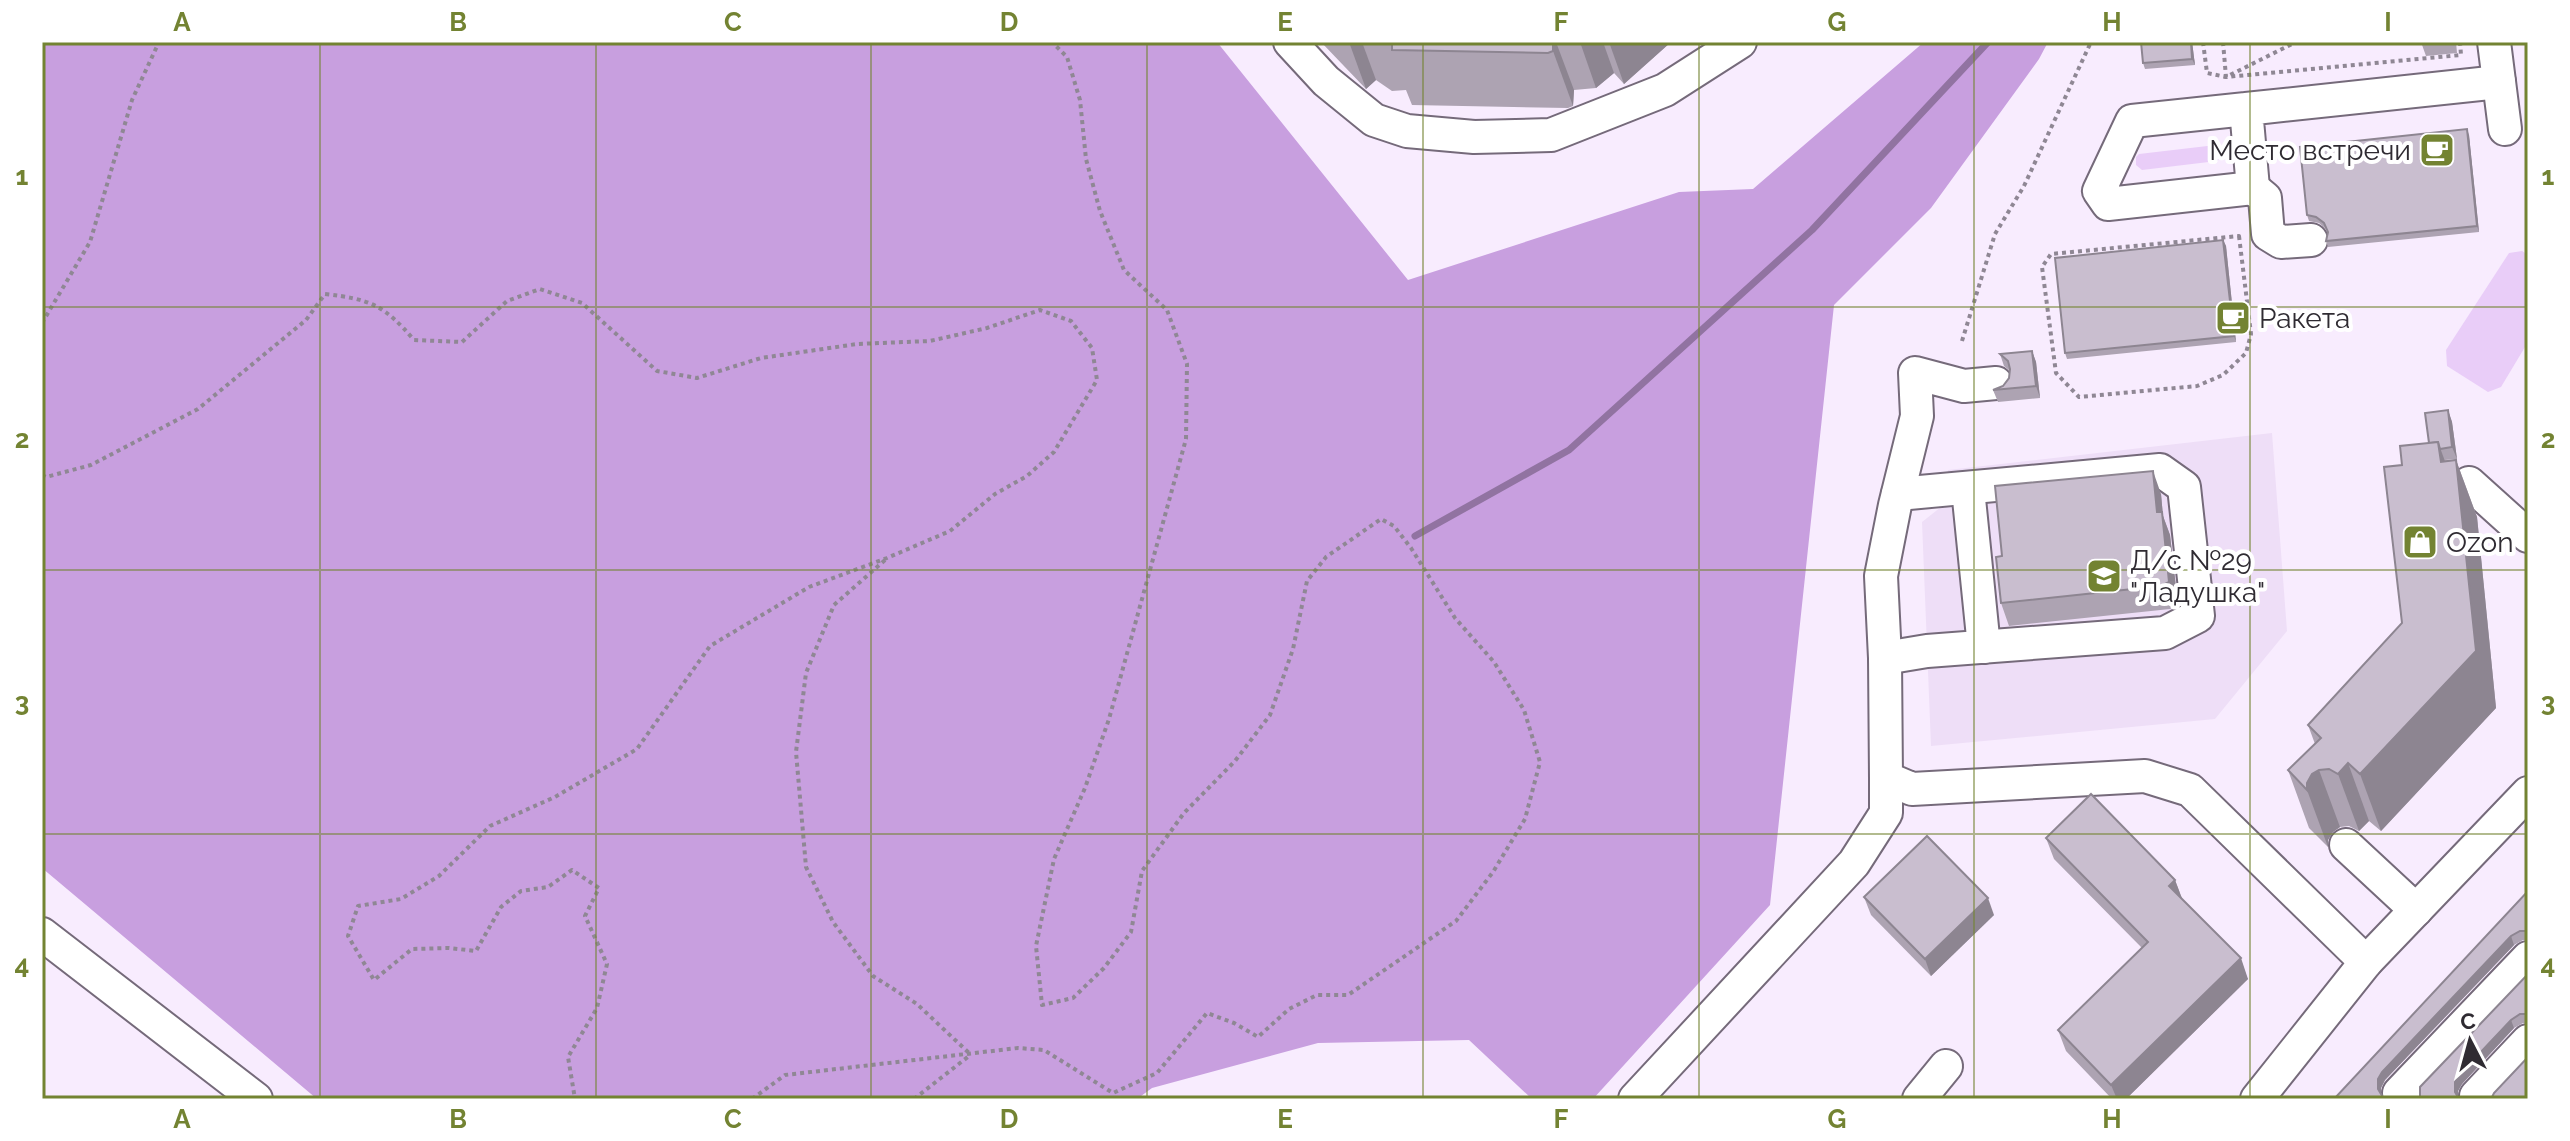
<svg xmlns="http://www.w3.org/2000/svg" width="2570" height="1141" viewBox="0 0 2570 1141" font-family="Raleway,sans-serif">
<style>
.built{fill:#eedef7}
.green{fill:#e9cdf8}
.forest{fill:#c89fdf}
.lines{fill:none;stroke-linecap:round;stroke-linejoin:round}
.stream{stroke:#9173a1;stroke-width:7}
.minor-casing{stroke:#756a7a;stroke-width:36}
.path{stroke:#8f8794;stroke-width:4;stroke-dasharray:4 4;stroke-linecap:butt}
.minor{stroke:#fff;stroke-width:32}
.wall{fill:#ada3b2}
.shaded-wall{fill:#8d8591}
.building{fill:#c9becf;stroke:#8d8591;stroke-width:2}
.grid{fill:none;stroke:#738332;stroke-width:2;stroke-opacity:0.55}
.labels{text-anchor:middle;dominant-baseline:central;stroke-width:8;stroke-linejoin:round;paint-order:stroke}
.poi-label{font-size:28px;fill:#2f2b32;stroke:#fff;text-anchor:start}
.neatline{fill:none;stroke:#738332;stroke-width:3}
.grid-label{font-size:26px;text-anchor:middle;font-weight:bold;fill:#738332}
</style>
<rect width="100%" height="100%" fill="#f8ecfe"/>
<!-- built -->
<path class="built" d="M2272 433 2287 631 2215 719 1931 746 1922 522 1946 503 1948 470Z"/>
<!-- green -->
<g class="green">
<path d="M2216 145 2221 147 2224 155 2217 161 2142 170 2136 165V157L2139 154Z"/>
<path d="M2522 251 2528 255V342L2501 387 2488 392 2447 366 2446 350 2509 253Z"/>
</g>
<!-- forest -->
<path class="forest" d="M42 42H1217L1408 280 1679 192 1753 189 1924 42H2048L2039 59 1931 208 1834 305 1770 905 1593 1099H1532L1469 1040 1318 1043 1152 1088 1137 1099H317L42 868Z"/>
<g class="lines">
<!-- stream -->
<path class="stream" d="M1415 536 1569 450 1812 230 1988 42"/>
<defs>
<g id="minor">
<path d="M1290 42 1326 81 1374 120 1407 131 1474 137 1551 135 1665 90 1740 42"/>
<path d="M2494 42 2505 129"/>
<path d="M2246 109 2132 121 2099 191 2108 204 2253 188 2246 109 2499 82"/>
<path d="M2253 188 2265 198 2268 234 2281 242 2311 240"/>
<path d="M1996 383 1964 386 1915 373 1917 416 1895 505 1881 576 1885 658 1886 778 1912 789 2145 776 2190 790 2366 962"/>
<path d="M2469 483 2528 536"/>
<path d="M1968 489 1984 647"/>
<path d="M1885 658 1927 651 2165 633 2198 616 2184 487 2160 470 1898 494"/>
<path d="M2346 845 2416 910"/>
<path d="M42 934 256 1099"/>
<path d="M1635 1099 1854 863 1886 813V778"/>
<path d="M1919 1099 1946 1066"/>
<path d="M2257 1099 2366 962 2528 793"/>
<path d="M2405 1099 2399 1093 2528 958"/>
<path d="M2479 1099 2476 1096 2528 1041"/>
</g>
</defs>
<!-- minor casing -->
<use href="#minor" class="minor-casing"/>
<!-- path -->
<g class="path">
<path d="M2203 42 2207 73 2226 77 2461 55 2460 42"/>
<path d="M2223 42 2226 77 2296 42"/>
<path d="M2239 236 2251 334 2246 353 2223 375 2197 386 2079 397 2056 373 2042 267 2051 254Z"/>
<path d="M42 323 90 242 132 100 159 42"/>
<path d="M1962 341 1995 234 2024 186 2091 42"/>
<path d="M42 475 46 477 91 465 198 409 306 320 325 294C370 299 384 305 414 340L462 342 507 301 540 289 582 303 657 371 697 378 761 358 857 344 930 341 987 328 1040 310 1071 321 1092 348 1097 380 1054 452 1027 476 995 494 950 531 887 558 809 587 710 646 637 749 555 797 490 826 439 876 401 899 358 906 348 936 374 980 412 949 449 948 476 951 501 907 521 891 548 887 572 870 599 888 585 916 607 964 597 1008 568 1057 575 1099"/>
<path d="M885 560 834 605 806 673 796 752 806 867 833 922 873 976 917 1004 970 1054"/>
<path d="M752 1099 785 1075 1018 1048 1044 1050 1113 1093 1157 1073 1207 1013 1234 1023 1258 1037 1289 1009 1317 995H1348L1456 921 1493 872 1525 819 1540 762 1524 710 1494 662 1455 618 1411 548 1394 526 1381 519 1326 557 1307 581 1293 649 1270 715 1235 761 1184 813 1142 871 1131 932 1104 968 1073 998 1042 1005 1036 946 1054 859 1085 788 1109 719 1186 439 1187 364 1167 310 1124 270 1100 211 1086 159 1080 100 1067 57 1052 42"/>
<path d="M914 1099 969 1056"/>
</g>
<!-- minor -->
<use href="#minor" class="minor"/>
</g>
<!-- wall -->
<g class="wall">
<path d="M1321 42H1671L1624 84 1614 73 1596 88 1574 90 1573 106 1568 108 1412 105 1406 90 1392 91 1376 80 1366 89Z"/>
<path d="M2192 42 2195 65 2145 69 2143 63Z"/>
<path d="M2421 42H2456L2457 53 2426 56Z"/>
<path d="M2469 135 2479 232 2328 247 2326 241 2328 232 2326 229 2319 223 2309 221 2307 215Z"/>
<path d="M2223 240 2226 246 2236 342 2067 359 2065 353Z"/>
<path d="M2032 351 2036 362 2040 398 1998 402 1993 390 2003 386 2009 378 2010 371 2004 366 2000 354Z"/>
<path d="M2448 410 2452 422 2457 459 2445 460H2456L2477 517 2496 708 2381 831 2369 821 2359 831 2349 826 2340 827 2333 832 2328 840V847L2309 828 2288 770 2315 744 2308 725 2402 623V465L2429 443Z"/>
<path d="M2161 494 2163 516 2170 535 2178 605 2170 609 2009 626 2001 603 2002 556Z"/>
<path d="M2046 838 2175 880 2182 899 2248 979 2126 1099H2112L2066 1051 2058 1030 2142 948 2054 859Z"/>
<path d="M2528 891V940H2523L2514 945 2385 1080 2381 1088V1095L2334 1099Z"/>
<path d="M1864 897 1994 915 1931 976 1871 915Z"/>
<path d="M2528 974V1023H2523L2514 1028 2462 1084 2458 1091 2418 1099Z"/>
</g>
<!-- shaded-wall -->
<g class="shaded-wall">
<path d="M1349 42H1362L1376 80 1366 89Z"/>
<path d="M1553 42H1556L1574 90 1573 106 1553 51Z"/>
<path d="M1580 42H1603L1614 73 1596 88Z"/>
<path d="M1609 42H1671L1624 84Z"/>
<path d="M2191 42H2192L2195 65 2192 59Z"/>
<path d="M2467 129 2469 135 2479 232 2477 226Z"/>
<path d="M2223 240 2226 246 2236 342 2234 336Z"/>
<path d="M2032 351 2036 362 2040 398 2036 386Z"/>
<path d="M2448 410 2452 422 2457 459 2452 447Z"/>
<path d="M2438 442 2459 500 2441 462Z"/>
<path d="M2456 460 2477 517 2496 708 2381 831 2360 774Z"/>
<path d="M2153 471 2161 494 2163 516 2170 535 2178 605 2169 582 2157 512Z"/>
<path d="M2348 763 2369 821 2359 831 2338 774Z"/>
<path d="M2319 770 2340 827 2333 832 2328 840V847L2307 790V783L2312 774Z"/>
<path d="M2175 880 2183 901 2169 886Z"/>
<path d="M1988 898 1994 915 1931 976 1925 959Z"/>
<path d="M2511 936 2514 945 2385 1080 2381 1088V1097L2378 1089V1079L2382 1072Z"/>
<path d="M2241 958 2248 979 2126 1099H2117L2111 1085Z"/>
<path d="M2511 1020 2514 1028 2462 1084 2458 1091V1099L2455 1092V1082L2459 1075Z"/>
</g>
<!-- building -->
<g class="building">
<path d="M1392 42H1553V51L1548 53 1392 50Z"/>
<path d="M2141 42H2191L2192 59 2143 63Z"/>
<path d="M2421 42H2442L2422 44Z"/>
<path d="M2467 129 2477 226 2326 241 2328 232 2324 223 2316 217 2307 215 2300 147Z"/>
<path d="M2223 240 2234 336 2065 353 2055 258Z"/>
<path d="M2032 351 2036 386 1993 390 2003 386 2009 378 2010 369 2008 361 2000 354Z"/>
<path d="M2448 410 2452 447 2440 449 2438 442 2429 443 2425 413Z"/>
<path d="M2438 442 2441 462 2456 460 2476 651 2360 774 2348 763 2338 774 2329 769 2319 770 2312 774 2307 783V790L2288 770 2321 738 2308 725 2402 623 2384 467 2402 465 2400 446Z"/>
<path d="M2153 471 2157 512H2162L2169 582 2161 586 2001 603 1996 557 2002 556 1995 486Z"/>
<path d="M2091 794 2175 880 2169 886 2241 958 2111 1085 2058 1030 2148 942 2046 838Z"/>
<path d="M1927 836 1988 898 1925 959 1864 897Z"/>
<path d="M2528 891V931H2520L2511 936 2382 1072 2378 1079V1089L2384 1099H2334Z"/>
<path d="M2528 974V1014H2520L2511 1020 2459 1075 2455 1082V1092L2459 1099H2418L2420 1096V1087Z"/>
<path d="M2528 1057V1099H2491L2494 1093Z"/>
</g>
<!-- grid -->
<path class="grid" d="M320 42V1099M596 42V1099M871 42V1099M1147 42V1099M1423 42V1099M1699 42V1099M1974 42V1099M2250 42V1099M42 307H2528M42 570H2528M42 834H2528"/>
<!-- icons -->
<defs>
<symbol id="cafe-square" viewBox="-11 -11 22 22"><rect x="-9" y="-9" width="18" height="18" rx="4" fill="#738332" stroke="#fff"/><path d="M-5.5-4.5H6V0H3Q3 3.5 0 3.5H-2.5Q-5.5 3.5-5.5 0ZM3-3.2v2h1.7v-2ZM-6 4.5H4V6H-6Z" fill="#fff"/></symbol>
<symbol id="shop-square" viewBox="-11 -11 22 22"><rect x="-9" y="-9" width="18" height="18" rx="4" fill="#738332" stroke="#fff"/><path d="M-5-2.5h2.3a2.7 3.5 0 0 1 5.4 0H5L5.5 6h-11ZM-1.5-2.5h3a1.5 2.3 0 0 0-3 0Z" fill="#fff"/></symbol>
<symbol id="school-square" viewBox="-11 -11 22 22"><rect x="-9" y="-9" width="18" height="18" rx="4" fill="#738332" stroke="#fff"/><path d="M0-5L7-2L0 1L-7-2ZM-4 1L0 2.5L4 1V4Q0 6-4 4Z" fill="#fff"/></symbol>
</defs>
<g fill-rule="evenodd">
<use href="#cafe-square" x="2417" y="130" width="40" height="40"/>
<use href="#cafe-square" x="2213" y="298" width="40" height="40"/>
<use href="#shop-square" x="2400" y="522" width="40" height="40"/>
<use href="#school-square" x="2084" y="556" width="40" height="40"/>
</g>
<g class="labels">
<!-- poi labels -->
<g class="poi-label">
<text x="2411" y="150" text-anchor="end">Место встречи</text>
<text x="2259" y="318">Ракета</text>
<text x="2446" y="542">Ozon</text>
<text x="2130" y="560">Д/с №29<tspan x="2130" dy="32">"Ладушка"</tspan></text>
</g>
</g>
<!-- border -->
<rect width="2570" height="1141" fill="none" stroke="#ffffff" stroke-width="88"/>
<!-- north arrow -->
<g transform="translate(2470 1041) rotate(354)" stroke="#ffffff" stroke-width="6" paint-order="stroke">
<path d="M0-6L14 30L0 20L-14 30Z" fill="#2f2b32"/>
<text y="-12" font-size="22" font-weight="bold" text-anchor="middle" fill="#2f2b32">С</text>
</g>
<rect x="44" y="44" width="2482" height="1053" class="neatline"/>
<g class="grid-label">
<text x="182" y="31">A</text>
<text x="458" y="31">B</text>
<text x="733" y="31">C</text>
<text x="1009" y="31">D</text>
<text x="1285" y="31">E</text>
<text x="1561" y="31">F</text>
<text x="1837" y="31">G</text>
<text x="2112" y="31">H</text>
<text x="2388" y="31">I</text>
<text x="22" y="185">1</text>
<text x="2548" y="185">1</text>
<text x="22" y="448">2</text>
<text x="2548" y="448">2</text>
<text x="22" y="711">3</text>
<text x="2548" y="711">3</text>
<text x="22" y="974">4</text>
<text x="2548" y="974">4</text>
<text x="182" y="1128">A</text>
<text x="458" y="1128">B</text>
<text x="733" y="1128">C</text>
<text x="1009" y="1128">D</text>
<text x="1285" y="1128">E</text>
<text x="1561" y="1128">F</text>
<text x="1837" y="1128">G</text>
<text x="2112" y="1128">H</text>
<text x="2388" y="1128">I</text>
</g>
</svg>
